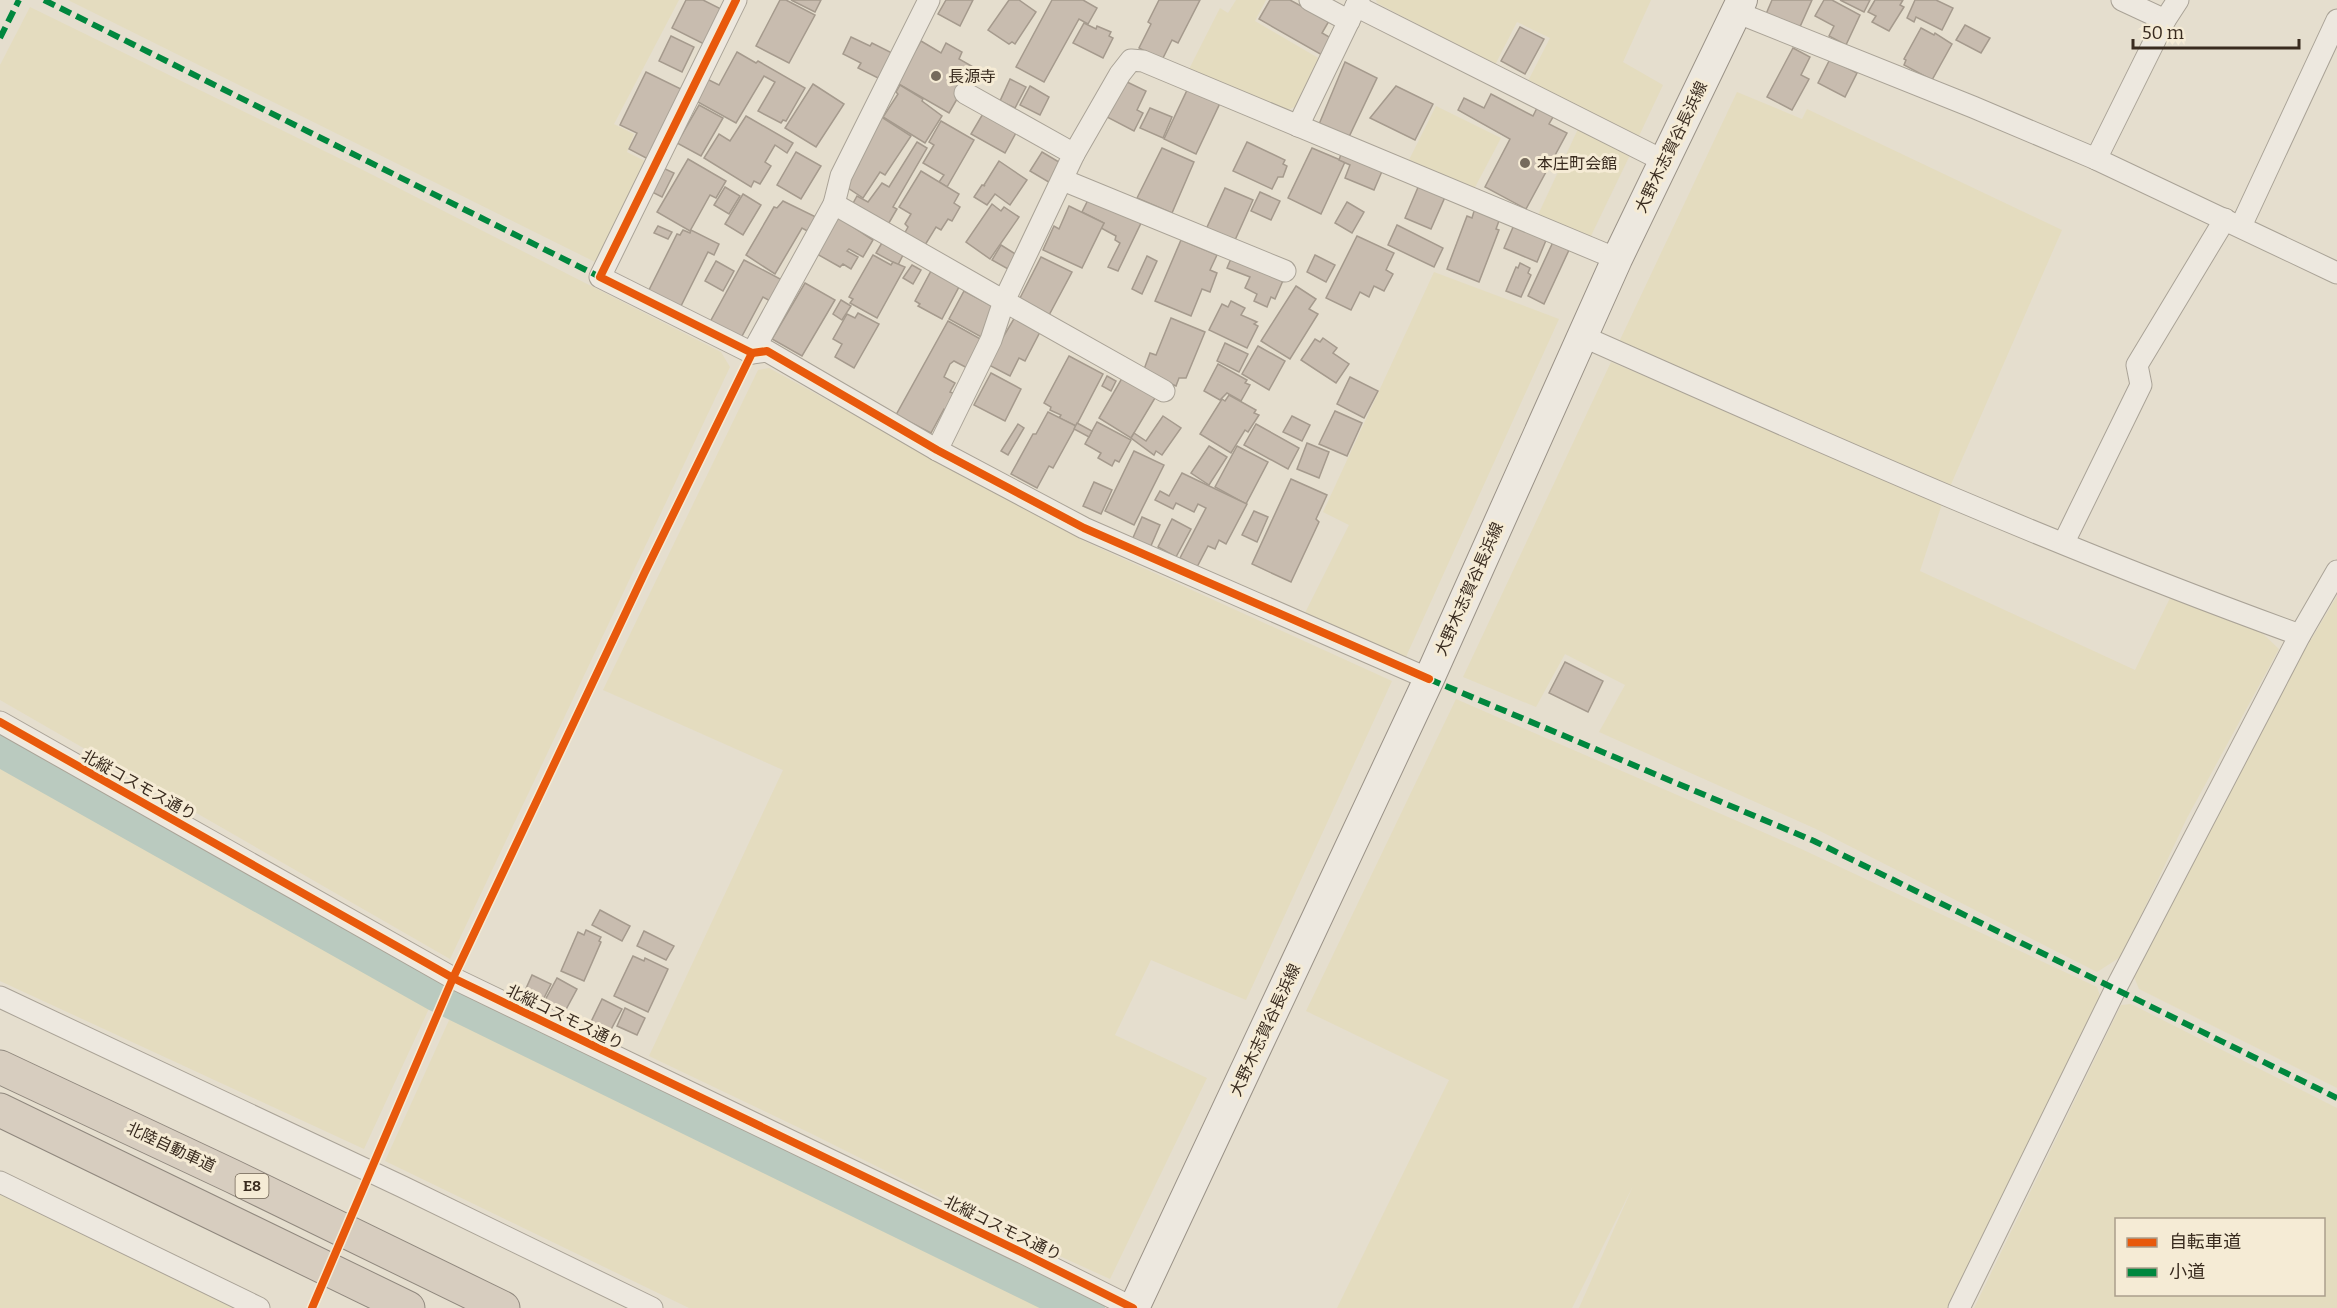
<svg xmlns="http://www.w3.org/2000/svg" width="2337" height="1308" viewBox="0 0 2337 1308" font-family="Bitter,'Noto Sans JP',serif">
<style>
.farmland{fill:#e4dcbf;fill-rule:evenodd}
.lines{fill:none;stroke-linecap:round;stroke-linejoin:round}
.river{stroke:#bacabf;stroke-width:40}
.building{fill:#c8bcaf;stroke:#a59a8d;stroke-width:1.5}
.street-casing{stroke:#aaa397;stroke-width:23}
.secondary-casing{stroke:#9a9287;stroke-width:32}
.highway-casing{stroke:#90887e;stroke-width:35}
.street{stroke:#ede8df;stroke-width:21}
.secondary{stroke:#ede8df;stroke-width:30}
.highway{stroke:#d7cdbf;stroke-width:33}
.quiet{stroke:#00873e;stroke-width:6;stroke-dasharray:12 6;stroke-linecap:butt}
.cycleway-casing{stroke:#f5ebd5;stroke-width:11}
.cycleway{stroke:#e8590c;stroke-width:8}
.poi-dot{fill:#756a5c;stroke:#f5ebd5;stroke-width:2}
.labels{text-anchor:middle;dominant-baseline:central;stroke-width:6;stroke-linejoin:round;paint-order:stroke}
.shield{fill:#f5ebd5;stroke:#716556;stroke-width:1.5}
.shield-label{font-size:15px;font-weight:bold;fill:#392b1f}
.poi-label{font-size:16px;fill:#392b1f;stroke:#f5ebd5;text-anchor:start}
.street-label{font-size:16px;fill:#392b1f;stroke:#f5ebd5}
</style>
<rect width="100%" height="100%" fill="#e5dece"/>
<!-- farmland -->
<g class="farmland">
<path d="M68 0H679L614 124 634 134 627 152 645 161 595 262Z"/>
<path d="M1236 0H1266L1255 21 1320 59 1295 107 1282 112 1187 73 1220 8 1228 13Z"/>
<path d="M1376 0H1651L1623 62 1663 85 1639 136 1528 81 1550 38 1517 22 1495 65 1377 3Z"/>
<path d="M30 7 359 168 721 352 730 367 450 959 0 700V65Z"/>
<path d="M1737 92 1802 119 1807 109 2062 230 1949 489 1619 342Z"/>
<path d="M1436 106 1501 138 1473 191 1407 164Z"/>
<path d="M1578 129 1630 155 1589 240 1537 217Z"/>
<path d="M1434 272 1559 319 1405 659 1304 615 1349 525 1323 512Z"/>
<path d="M1611 362 1943 501 1920 571 2135 670 2170 598 2262 633 2279 649 2187 818 2122 956 2097 972 1816 829 1599 732 1625 685 1565 654 1536 707 1463 677Z"/>
<path d="M769 368 1084 541 1392 681 1246 1000 1151 960 1115 1035 1207 1078 1110 1279 1022 1239 810 1133 649 1056 783 770 603 690 758 370Z"/>
<path d="M2337 596V1088L2139 989 2134 977 2267 713Z"/>
<path d="M1456 699 1797 847 2097 987 2101 999 1951 1308H1579L1633 1186 1572 1308H1337L1449 1080 1306 1011Z"/>
<path d="M0 766 179 863 306 935 433 1000 364 1149 0 981Z"/>
<path d="M2131 1004 2337 1108V1308H1974L2121 1005ZM2116 1220H2324V1294H2116Z"/>
<path d="M450 1018 1067 1308H689L385 1161Z"/>
<path d="M0 1194 241 1308H0Z"/>
</g>
<g class="lines">
<!-- river -->
<path class="river" d="M0 746 438 992 1085 1308"/>
</g>
<!-- building -->
<g class="building">
<path d="M686 0H703L721 9 704 44 672 28Z"/>
<path d="M780 0H786L815 15 789 63 756 46Z"/>
<path d="M791 0H821L815 12Z"/>
<path d="M946 0H973L960 26 938 14Z"/>
<path d="M1009 0H1019L1036 12 1015 44 1012 42 1009 44 988 30Z"/>
<path d="M1052 0H1083L1097 8 1088 24 1079 19 1044 82 1016 67Z"/>
<path d="M1159 0H1200L1178 43 1172 40 1162 60 1139 48 1151 24 1148 22Z"/>
<path d="M1270 0H1290L1329 21 1322 33 1331 38 1322 55 1259 19Z"/>
<path d="M1772 0H1812L1799 29 1766 14Z"/>
<path d="M1824 0H1832L1860 15 1846 45 1829 36 1834 26 1815 16Z"/>
<path d="M1840 0H1870L1864 12Z"/>
<path d="M1875 0H1903L1900 5 1904 7 1889 31 1872 22 1876 16 1868 12Z"/>
<path d="M1915 0H1936L1953 8 1942 30 1916 17 1914 22 1907 18Z"/>
<path d="M1084 23 1096 29 1097 26 1111 32 1109 36 1113 38 1103 58 1073 43Z"/>
<path d="M1965 25 1990 38 1981 53 1956 40Z"/>
<path d="M1520 27 1544 39 1525 74 1501 61Z"/>
<path d="M1921 28 1934 35 1935 33 1952 44 1932 80 1904 65 1906 60 1904 59Z"/>
<path d="M671 36 694 47 682 72 659 61Z"/>
<path d="M851 37 870 46 872 43 898 56 884 81 858 68 861 63 843 54Z"/>
<path d="M921 41 941 53 946 43 962 52 959 59 975 68 949 113 897 83Z"/>
<path d="M1793 48 1810 57 1801 75 1809 79 1792 110 1767 97Z"/>
<path d="M737 52 756 63 758 61 805 88 786 121 783 120 781 123 758 111 775 82 764 76 736 123 696 101 707 79 719 85Z"/>
<path d="M1830 59 1857 73 1845 97 1818 83Z"/>
<path d="M1345 62 1377 78 1347 141 1317 129Z"/>
<path d="M646 72 683 90 648 159 629 149 637 133 620 125Z"/>
<path d="M1010 79 1026 87 1015 108 1000 101Z"/>
<path d="M1125 81 1146 91 1137 110 1143 113 1134 131 1107 117Z"/>
<path d="M813 84 844 104 816 147 785 128Z"/>
<path d="M900 85 923 99 922 101 942 116 925 143 883 117 898 94 896 92Z"/>
<path d="M1030 86 1049 97 1040 115 1020 105Z"/>
<path d="M1189 86 1221 101 1196 154 1164 139Z"/>
<path d="M1396 86 1433 104 1415 140 1370 118Z"/>
<path d="M1491 94 1533 116 1537 108 1553 117 1549 124 1567 133 1526 209 1485 187 1510 139 1458 110 1464 98 1484 108Z"/>
<path d="M699 105 723 118 701 156 677 143Z"/>
<path d="M1150 108 1172 117 1163 138 1140 128Z"/>
<path d="M984 112 1017 131 1005 153 971 134Z"/>
<path d="M746 116 793 143 787 153 775 145 765 162 771 166 760 184 754 181 751 187 704 158 719 134 730 141Z"/>
<path d="M880 116 911 136 885 175 880 172 863 198 845 186 859 164 852 159Z"/>
<path d="M941 121 974 140 947 187 939 182 944 175 923 163 934 145 929 142Z"/>
<path d="M917 142 927 148 893 207 897 209 886 228 851 207 857 196 868 202 882 183 889 187Z"/>
<path d="M1247 142 1285 160 1283 164 1287 166 1283 177H1278L1272 189 1233 171Z"/>
<path d="M1162 148 1194 162 1172 213 1137 198Z"/>
<path d="M1312 148 1345 162 1321 214 1288 198Z"/>
<path d="M1342 151 1383 169 1374 190 1345 178 1350 165 1339 160Z"/>
<path d="M796 152 821 166 801 199 777 185Z"/>
<path d="M1042 152 1064 165 1052 184 1030 171Z"/>
<path d="M688 159 726 181 716 198 710 195 690 231 657 212Z"/>
<path d="M999 161 1027 180 1010 205 995 194 987 205 974 197 982 185 985 186 984 185Z"/>
<path d="M663 168 674 173 662 197 652 192Z"/>
<path d="M921 171 959 194 954 203 960 207 952 221 948 219 941 230 936 227 922 250 902 238 908 227 905 224 911 214 899 207Z"/>
<path d="M1419 185 1445 197 1431 229 1405 218Z"/>
<path d="M725 187 740 196 729 214 714 205Z"/>
<path d="M1225 188 1253 200 1231 249 1203 236Z"/>
<path d="M1260 192 1280 201 1271 220 1251 211Z"/>
<path d="M743 194 761 205 743 235 725 224Z"/>
<path d="M1090 196 1142 221 1118 271 1108 267 1120 243 1115 240 1116 236 1101 228 1104 223 1082 212Z"/>
<path d="M783 201 820 219 811 233 802 228 775 274 746 255 774 207 777 208Z"/>
<path d="M1347 202 1364 212 1352 233 1335 223Z"/>
<path d="M992 204 1001 211 1004 207 1019 217 990 259 966 242Z"/>
<path d="M1069 206 1104 223 1082 268 1043 250 1054 226 1059 229Z"/>
<path d="M1475 208 1500 218 1496 229 1499 230 1479 282 1447 269 1467 216 1472 218Z"/>
<path d="M838 217 873 240 863 257 849 249 847 251 858 257 851 269 843 264 840 267 817 254Z"/>
<path d="M1397 225 1443 248 1434 267 1388 245Z"/>
<path d="M1514 225 1547 238 1537 262 1504 248Z"/>
<path d="M658 226 672 232 668 239 654 233Z"/>
<path d="M683 230 690 233 691 230 719 244 714 255 708 252 680 308 648 292 677 234 680 235Z"/>
<path d="M1357 236 1394 253 1386 270 1393 274 1384 291 1374 286 1369 297 1360 292 1351 310 1326 298Z"/>
<path d="M1181 240 1217 255 1210 270 1217 273 1210 292 1202 289 1191 316 1155 301Z"/>
<path d="M883 241 904 253 898 265 876 253Z"/>
<path d="M1553 242 1569 250 1544 304 1528 296Z"/>
<path d="M1001 245 1017 255 1008 269 992 260Z"/>
<path d="M1233 254 1285 276 1275 299 1271 297 1267 307 1254 301 1257 294 1245 288 1250 277 1227 268Z"/>
<path d="M873 255 891 265 893 262 905 267 877 318 850 303 853 299 849 297Z"/>
<path d="M1315 255 1335 265 1326 282 1307 272Z"/>
<path d="M1147 256 1157 261 1142 294 1132 289Z"/>
<path d="M1041 257 1072 272 1048 317 1018 302Z"/>
<path d="M744 260 784 281 772 302 763 297 741 338 710 322Z"/>
<path d="M716 261 734 271 723 291 705 281Z"/>
<path d="M1520 263 1530 268 1528 273 1531 275 1521 297 1506 291 1516 267 1518 268Z"/>
<path d="M912 265 921 270 913 284 903 278Z"/>
<path d="M931 271 960 285 942 319 918 306 920 304 915 301Z"/>
<path d="M805 283 835 300 802 356 772 339Z"/>
<path d="M1296 286 1316 299 1309 309 1318 314 1290 359 1261 341Z"/>
<path d="M964 291 996 308 983 338 949 319Z"/>
<path d="M841 300 851 306 842 320 833 314Z"/>
<path d="M1231 301 1245 308 1241 315 1257 322 1254 324 1258 326 1247 348 1209 330 1222 304 1228 307Z"/>
<path d="M858 313 879 324 854 368 835 357 842 344 833 339 847 314 855 318Z"/>
<path d="M1015 317 1041 330 1025 361 1019 358 1010 376 987 364Z"/>
<path d="M1171 318 1205 332 1186 378H1179L1176 386 1143 372 1150 353 1156 355Z"/>
<path d="M948 321 984 341 969 369 954 361 950 364 944 377 955 383 950 392 956 394 947 411 944 409 931 433 896 415Z"/>
<path d="M1323 338 1337 348 1333 353 1349 364 1336 383 1301 360 1315 339 1320 342Z"/>
<path d="M1225 343 1248 354 1239 372 1217 361Z"/>
<path d="M1258 346 1285 361 1269 390 1242 374Z"/>
<path d="M1069 356 1103 374 1076 426 1059 418 1061 415 1050 410 1051 407 1044 403Z"/>
<path d="M1218 364 1247 380 1245 383 1250 385 1241 401 1227 393 1220 400 1204 391Z"/>
<path d="M991 373 1021 389 1005 421 974 405Z"/>
<path d="M1125 373 1158 393 1131 438 1099 418Z"/>
<path d="M1107 376 1116 381 1111 391 1102 386Z"/>
<path d="M1350 377 1378 391 1364 418 1337 404Z"/>
<path d="M1229 395 1256 410 1254 413 1259 415 1248 432 1245 430 1231 453 1200 434 1222 399 1225 401Z"/>
<path d="M1335 411 1362 423 1347 456 1319 444Z"/>
<path d="M1048 412 1076 426 1053 468 1049 466 1037 488 1011 474 1033 434H1036Z"/>
<path d="M1163 416 1181 428 1162 455 1156 451 1154 455 1131 438 1134 433 1146 441Z"/>
<path d="M1292 416 1310 425 1302 441 1283 432Z"/>
<path d="M1097 422 1131 440 1119 462 1115 460 1112 466 1098 458 1101 453 1085 444Z"/>
<path d="M1077 423 1092 431 1089 437 1074 429Z"/>
<path d="M1018 424 1024 428 1008 455 1001 451Z"/>
<path d="M1256 424 1299 448 1288 469 1244 445Z"/>
<path d="M1307 443 1329 452 1319 478 1297 469Z"/>
<path d="M1209 446 1227 457 1209 485 1191 473Z"/>
<path d="M1237 446 1268 462 1246 504 1215 487Z"/>
<path d="M1134 451 1164 465 1134 525 1105 511Z"/>
<path d="M1182 473 1247 504 1226 544 1219 540 1215 549 1208 546 1197 567 1180 558 1206 508 1198 504 1194 512 1176 503 1173 509 1155 500 1160 491 1169 496Z"/>
<path d="M1291 479 1327 495 1316 519 1319 522 1291 582 1252 564Z"/>
<path d="M1094 482 1112 490 1101 514 1083 506Z"/>
<path d="M1254 511 1268 517 1257 542 1242 535Z"/>
<path d="M1142 517 1160 525 1150 548 1132 540Z"/>
<path d="M1172 519 1191 529 1176 557 1158 547Z"/>
<path d="M1565 662 1603 681 1588 712 1549 693Z"/>
<path d="M600 910 630 926 622 941 592 925Z"/>
<path d="M586 930 601 937 599 941 601 942 584 981 561 971 578 932 584 935Z"/>
<path d="M644 931 674 946 666 960 637 946Z"/>
<path d="M633 956 644 961 645 958 668 969 648 1012 614 996Z"/>
<path d="M532 975 551 984 542 1002 524 993Z"/>
<path d="M557 978 577 989 563 1015 543 1004Z"/>
<path d="M602 999 622 1009 607 1037 588 1028Z"/>
<path d="M625 1008 645 1018 637 1035 617 1026Z"/>
</g>
<g class="lines">
<defs>
<g id="street">
<path d="M736 0 600 277 752 353 767 351 937 450 1084 528 1429 679"/>
<path d="M1310 0 1349 21"/>
<path d="M2122 0 2165 20"/>
<path d="M1356 6 1664 161"/>
<path d="M1736 12 1973 107 2096 159 2337 273"/>
<path d="M965 93 1074 154"/>
<path d="M1298 126 1359 0"/>
<path d="M2096 159 2165 20 2178 0"/>
<path d="M1063 180 1285 271"/>
<path d="M834 204 1004 301 1074 154 1120 74 1131 60 1143 61 1617 259"/>
<path d="M2241 226 2337 20"/>
<path d="M1582 336C1819 441 2056 547 2300 635"/>
<path d="M752 353 834 204 841 176 929 0"/>
<path d="M937 450 991 340 1004 301 1164 391"/>
<path d="M2064 542 2141 385 2137 365 2225 219"/>
<path d="M0 722 453 978 1025 1254 1133 1308"/>
<path d="M0 997 403 1187 652 1308"/>
<path d="M0 1182 259 1308"/>
<path d="M1959 1308 2115 990 2300 635 2337 571"/>
</g>
<path id="secondary" d="M1134 1308 1429 679 1617 259 1742 0"/>
<g id="highway">
<path d="M0 1067 232 1176 503 1308"/>
<path d="M0 1110 408 1308"/>
</g>
</defs>
<!-- street casing -->
<use href="#street" class="street-casing"/>
<!-- secondary casing -->
<use href="#secondary" class="secondary-casing"/>
<!-- highway casing -->
<use href="#highway" class="highway-casing"/>
<!-- street -->
<use href="#street" class="street"/>
<!-- secondary -->
<use href="#secondary" class="secondary"/>
<!-- highway -->
<use href="#highway" class="highway"/>
<!-- quiet -->
<g class="quiet">
<path d="M44 0 600 277"/>
<path d="M0 38 19 0"/>
<path d="M1429 679 1814 841 2337 1098"/>
</g>
<defs>
<g id="cycleway">
<path d="M736 0 600 277 752 353 767 351 937 450 1084 528 1429 679"/>
<path d="M0 722 453 978 1025 1254 1133 1308"/>
<path d="M312 1308 453 978 644 574 752 353"/>
</g>
</defs>
<!-- cycleway casing -->
<use href="#cycleway" class="cycleway-casing"/>
<!-- cycleway -->
<use href="#cycleway" class="cycleway"/>
</g>
<!-- markers -->
<g class="poi-dot">
<circle cx="936" cy="76" r="6"/>
<circle cx="1525" cy="163" r="6"/>
</g>
<g class="labels">
<!-- shield labels -->
<rect class="shield" x="235.5" y="1174" width="33" height="24" rx="4.5"/>
<g class="shield-label">
<text x="252" y="1186">E8</text>
</g>
<!-- poi labels -->
<g class="poi-label">
<text x="948" y="76">長源寺</text>
<text x="1537" y="163">本庄町会館</text>
</g>
<!-- street labels -->
<g class="street-label">
<text transform="translate(1671 147) rotate(-64)">大野木志賀谷長浜線</text>
<text transform="translate(1469 589) rotate(-66)">大野木志賀谷長浜線</text>
<text transform="translate(139 785) rotate(29)">北縦コスモス通り</text>
<text transform="translate(565 1017) rotate(26)">北縦コスモス通り</text>
<text transform="translate(1265 1030) rotate(-65)">大野木志賀谷長浜線</text>
<text transform="translate(171 1147) rotate(25)">北陸自動車道</text>
<text transform="translate(1003 1228) rotate(26)">北縦コスモス通り</text>
</g>
</g>
<!-- legend -->
<rect x="2115" y="1218" width="210" height="78" fill="#f5ebd5" stroke="#aa9e8c" stroke-width="1.5"/>
<rect x="2127" y="1238" width="30" height="9" fill="#e8590c" stroke="#aa9e8c" stroke-width="1.5"/>
<text x="2169" y="1248" font-size="18" fill="#392b1f">自転車道</text>
<rect x="2127" y="1268" width="30" height="9" fill="#00873e" stroke="#aa9e8c" stroke-width="1.5"/>
<text x="2169" y="1278" font-size="18" fill="#392b1f">小道</text>
<!-- scale -->
<path d="M2133 39v9h166v-9" fill="none" stroke="#392b1f" stroke-width="3"/>
<text x="2142" y="39" font-size="18" fill="#392b1f" stroke="#f5ebd5" stroke-width="4.5" paint-order="stroke">50 m</text>
</svg>
